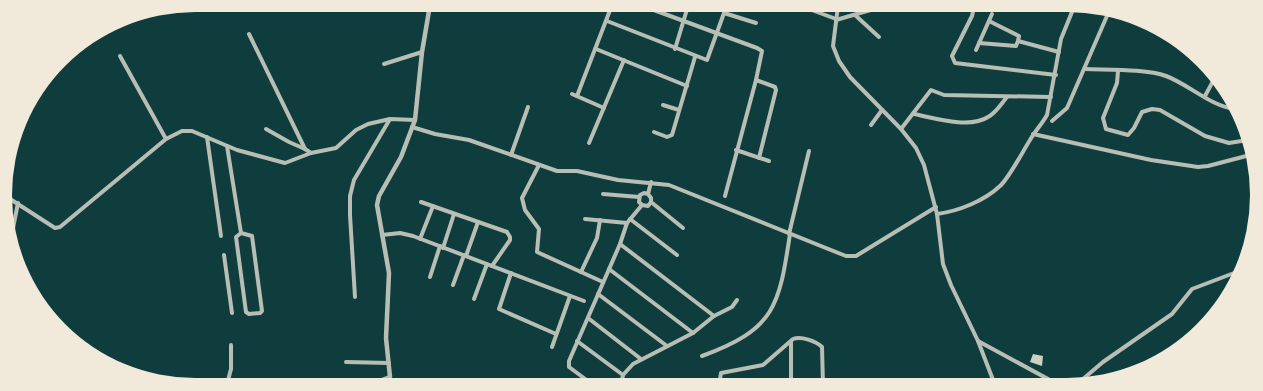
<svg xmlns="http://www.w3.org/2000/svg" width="1263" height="391" viewBox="0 0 1263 391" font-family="'Exo 2',sans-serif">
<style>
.building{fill:#cfcfc3}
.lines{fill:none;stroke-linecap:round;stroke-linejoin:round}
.minor{stroke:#b8beb3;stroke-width:4}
.tertiary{stroke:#b8beb3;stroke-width:4.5}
</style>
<rect width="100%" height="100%" fill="#0f3d3e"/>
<!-- building -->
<path class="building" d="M1033 354 1043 356 1042 366 1030 362Z"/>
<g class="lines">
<!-- minor -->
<g class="minor">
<path d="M643 6 757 48 762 51 756 80 725 196"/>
<path d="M801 6 836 19"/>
<path d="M838 6 833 46 839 61 850 77 901 129 916 148 924 165 937 214 943 264 951 285 978 341 995 385"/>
<path d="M974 7 972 16 952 56 955 63 1056 75"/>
<path d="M855 15 879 37"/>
<path d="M836 20 874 9 890 7"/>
<path d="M607 21 707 60 724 13 756 23"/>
<path d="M989 21 1019 36 1018 41 1059 52"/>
<path d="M249 34 305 149 311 153"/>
<path d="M979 43 1016 46 1018 41"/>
<path d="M596 49 687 86"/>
<path d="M675 49 688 6"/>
<path d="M976 50 992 14"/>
<path d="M120 56 166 139"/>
<path d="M384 64 422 52"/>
<path d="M1085 69C1107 70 1147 69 1166 76 1188 84 1212 107 1235 109"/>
<path d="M1118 71 1117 83 1103 118 1106 129 1128 135 1134 128 1142 112 1152 109 1160 110 1205 136 1229 143 1248 140"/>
<path d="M756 80 775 87 776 90 759 158"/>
<path d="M572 94 604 108"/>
<path d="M577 96 612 5"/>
<path d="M1205 96 1212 83 1219 81"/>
<path d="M663 105 679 110"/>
<path d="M914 114C934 118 970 129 988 117 996 113 1001 104 1007 97"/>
<path d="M1052 121 1067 108 1110 9"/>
<path d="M871 125 882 110"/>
<path d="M412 127 435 134 469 140 557 171H577L618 180 669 185 846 256H856L936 207"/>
<path d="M266 129 289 142 305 149"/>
<path d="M901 129 931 90 944 95 1051 97"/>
<path d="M654 132 667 137 672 135 695 57"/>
<path d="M1033 134 1151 160 1198 167 1208 166 1254 154"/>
<path d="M207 137 221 236"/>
<path d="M589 143 624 60"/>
<path d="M227 146 241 233"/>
<path d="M736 150 769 161"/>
<path d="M511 155 528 107"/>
<path d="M539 165 522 198 525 210 539 229 537 252 603 282"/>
<path d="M603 194 639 197"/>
<path d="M648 194 644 193 640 195 639 202 642 205 648 206 651 202V198L648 194 651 182"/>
<path d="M7 197 55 228 60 227 166 139 182 131H192L237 150 285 163 311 153 336 148 356 130 368 124 390 119 415 120"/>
<path d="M421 202 507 232 510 237V240L492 266"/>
<path d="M651 202 683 228"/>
<path d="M937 214C959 211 984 201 1000 186 1009 178 1023 151 1030 140 1035 131 1042 124 1047 115L1061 39 1074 7"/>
<path d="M585 219 627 223"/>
<path d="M630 219 677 255"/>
<path d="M241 233 252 236 262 311 260 313 249 314 246 312 236 237Z"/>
<path d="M789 234 809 151"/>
<path d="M382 235 400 233 413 236 584 301"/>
<path d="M420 239 433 206"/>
<path d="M620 244 714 316"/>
<path d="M443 248 454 214"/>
<path d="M12 249V233L18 203"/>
<path d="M224 255 232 313"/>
<path d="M466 256 478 222"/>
<path d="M609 269 693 333"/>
<path d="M581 272 597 238 600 220"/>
<path d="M511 273 499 309 556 334"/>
<path d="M430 277 440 246"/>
<path d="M453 285 464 255"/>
<path d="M598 294 667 346"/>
<path d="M355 297 350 215V196L354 180 390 119"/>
<path d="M474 299 487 264"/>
<path d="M588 318 641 359"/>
<path d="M577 341 623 375"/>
<path d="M978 341 1059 385"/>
<path d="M791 342V385"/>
<path d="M552 347 570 296"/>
<path d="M702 356C775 329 779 307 790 234"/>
<path d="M346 362 389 363"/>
<path d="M1083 379 1093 386"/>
<path d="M227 384 231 369V345"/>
<path d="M371 384 390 377"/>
<path d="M592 384 569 367V361L620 244 627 223 642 205"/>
<path d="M621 385 623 375 633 364 693 333 714 316 732 307 737 300"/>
<path d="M719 385 721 373 763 365 793 339C801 336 816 341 822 347L823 385"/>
<path d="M1066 386 1083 379 1103 362 1172 314 1192 289 1242 270"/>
</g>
<!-- tertiary -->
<path class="tertiary" d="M389 384 390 377 386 338 389 273 377 205 379 196 401 157 415 120 422 52 430 5"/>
</g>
<!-- crop -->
<path d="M0 0H1263V391H0ZM195 12H1067A183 183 0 0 1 1250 195V195A183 183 0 0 1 1067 378H195A183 183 0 0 1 12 195V195A183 183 0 0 1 195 12Z" fill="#f1e9da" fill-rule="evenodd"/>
</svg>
